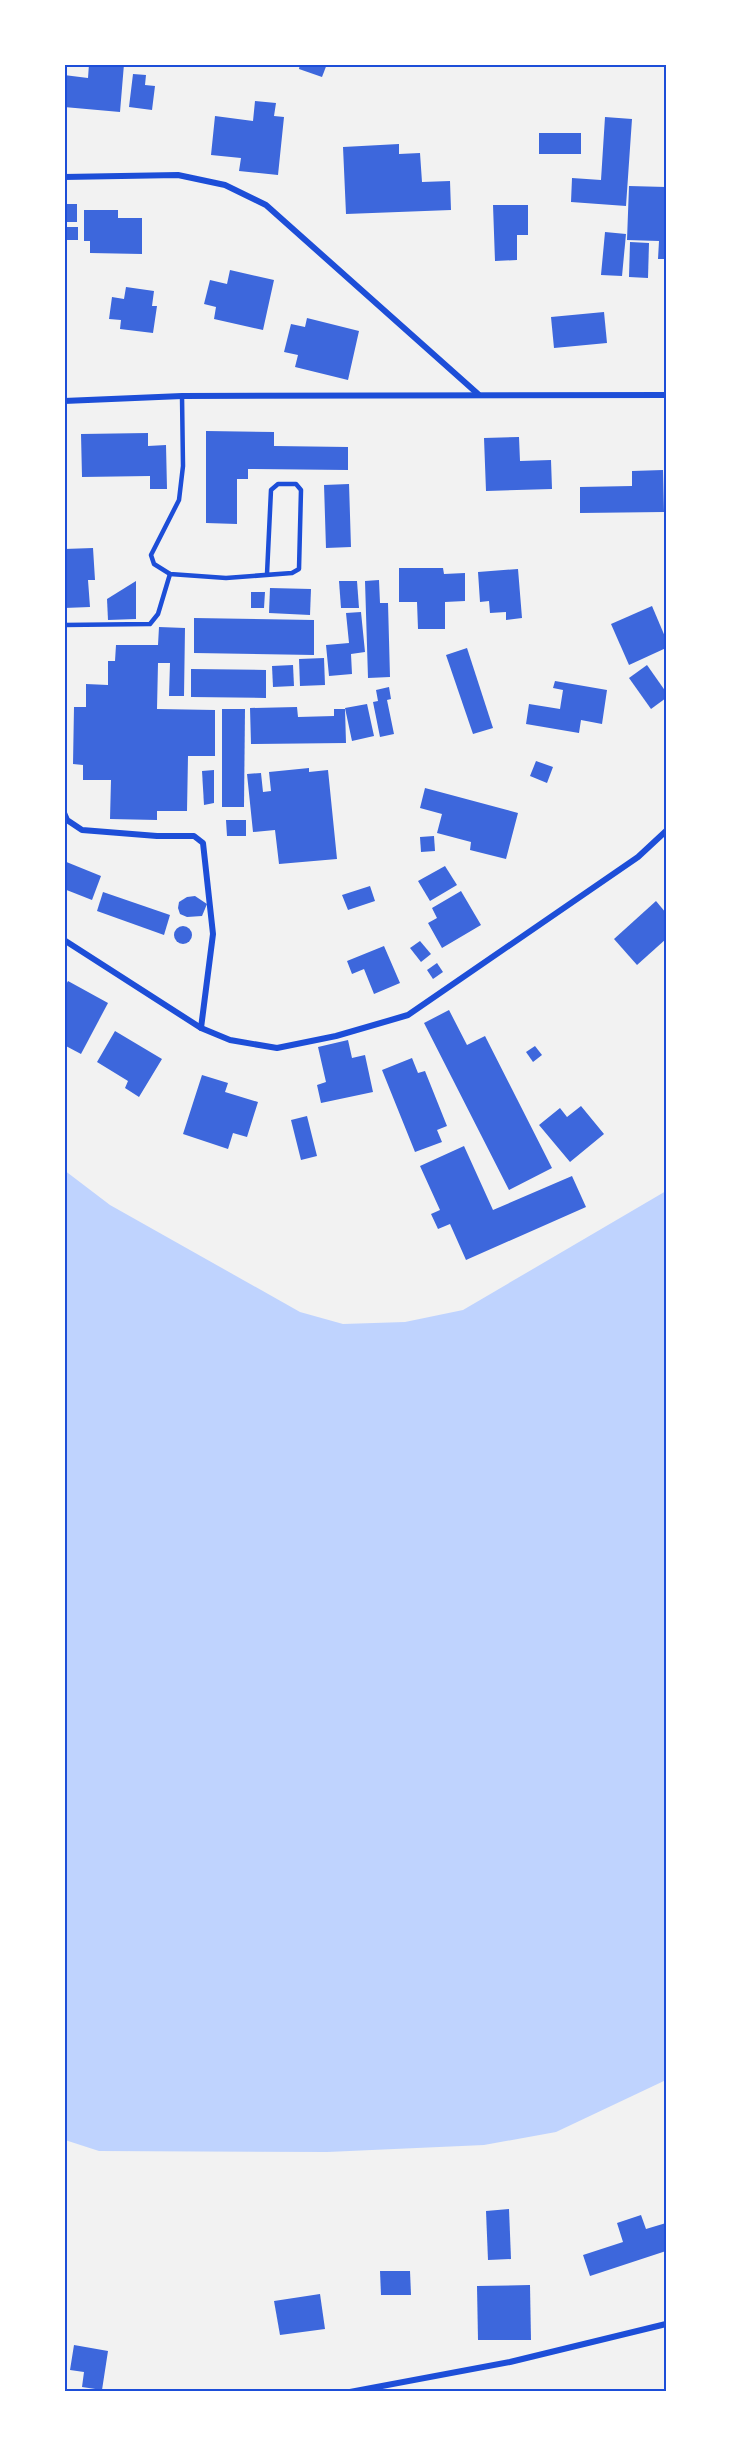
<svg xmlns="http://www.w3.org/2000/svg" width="731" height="2456" viewBox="0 0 731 2456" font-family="'Space Grotesk',sans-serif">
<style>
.water{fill:#bfd3fe}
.building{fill:#3d67dc}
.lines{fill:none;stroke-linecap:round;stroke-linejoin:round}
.service{stroke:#1d4ed8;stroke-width:4.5}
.minor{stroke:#1d4ed8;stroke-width:6}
.neatline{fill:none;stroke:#1d4ed8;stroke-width:2}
</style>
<rect width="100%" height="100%" fill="#f2f2f2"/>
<!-- water -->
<path class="water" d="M64 1170 110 1205 300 1312 343 1324 405 1322 463 1310 666 1191V2080L556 2132 484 2145 327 2152 99 2151 65 2140Z"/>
<!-- building -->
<g class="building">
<path d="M89 64H124L120 112 64 107V75L88 78Z"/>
<path d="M300 64H327L322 77 299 69Z"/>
<path d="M133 74 146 75 145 85 155 86 152 110 129 107Z"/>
<path d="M255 101 276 103 274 116 284 117 278 175 239 171 241 158 211 155 215 116 253 121Z"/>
<path d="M605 117 632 119 626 206 571 202 572 178 601 180Z"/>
<rect x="539" y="133" width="42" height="21"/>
<path d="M399 144V154L420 153 422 182 450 181 451 210 346 214 343 147Z"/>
<path d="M629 186 666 187V259H658L659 241 627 240Z"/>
<rect x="66" y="204" width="11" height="18"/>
<path d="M493 205H528V235H517V260L495 261Z"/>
<path d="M84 210H118V218H142V254L90 253V241H84Z"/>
<rect x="66" y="227" width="12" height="13"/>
<path d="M605 232 626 234 622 276 601 275Z"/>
<path d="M630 242 649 243 648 278 629 277Z"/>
<path d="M230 270 274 280 263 330 214 319 216 307 204 304 210 280 227 284Z"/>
<path d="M126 287 154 291 152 306H157L153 333 120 329 121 320 109 319 112 297 124 299Z"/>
<path d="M604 312 607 343 554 348 551 317Z"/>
<path d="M307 318 359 331 348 380 295 367 298 355 284 352 291 324 305 327Z"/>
<path d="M206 431 274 432V446L348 447V470L248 469V479H237V524L206 523Z"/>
<path d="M148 433V446L166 445 167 489H150V476L82 477 81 434Z"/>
<path d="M519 437 520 461 551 460 552 489 486 491 484 438Z"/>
<path d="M663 470 664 512 580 513V487L632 486V471Z"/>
<path d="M349 484 351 547 326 548 324 485Z"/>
<path d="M93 548 95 580H88L90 607 64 608V549Z"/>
<path d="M399 568H443L444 574 465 573V601L445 602V629H418L417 602H399Z"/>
<path d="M518 569 522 618 506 620V612L490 613 489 601 480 602 478 572Z"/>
<path d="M379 580 380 603H388L390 677 368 678 365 581Z"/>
<path d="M136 581V619L108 620 107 599Z"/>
<path d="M339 581H357L359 608H341Z"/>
<path d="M270 588 311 589 310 615 269 613Z"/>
<path d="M251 592H265L264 608H251Z"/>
<path d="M652 606 666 639V648L629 665 611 624Z"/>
<path d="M361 612 365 652 351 654 352 674 329 676 326 645 349 643 346 613Z"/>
<path d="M194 618 314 620V655L194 653Z"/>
<path d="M159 627 185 628 184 696H169L170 663H158L157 709 215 710V756H188L187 811H157V820L110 819 111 780H83V765L73 764 74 707H86V684L108 685V661H115L116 645H158Z"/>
<path d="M467 648 493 728 473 734 446 655Z"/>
<path d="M324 658 325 685 300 686 299 659Z"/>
<path d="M293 665 294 686 273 687 272 666Z"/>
<path d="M647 665 666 692V698L651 709 629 678Z"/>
<path d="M191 669 266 670V698L191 697Z"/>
<path d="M555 681 607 690 602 724 581 720 579 733 526 724 529 704 560 709 563 690 553 688Z"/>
<path d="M389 687 391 699 387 700 394 734 380 737 373 702 378 701 376 690Z"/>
<path d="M367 704 374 736 352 741 345 708Z"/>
<path d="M297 707 298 717 334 716V709H345L346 743 251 744 250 708Z"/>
<path d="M222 709H245L244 807H222Z"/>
<path d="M536 761 553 767 547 783 530 776Z"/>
<path d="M309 768V772L328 770 337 859 279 864 275 830 253 832 247 774 261 773 263 792 271 791 269 772Z"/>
<path d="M214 770V803L204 805 202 771Z"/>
<path d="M425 788 518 813 506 859 470 850 471 842 437 833 442 814 420 808Z"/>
<path d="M226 820H246V836H227Z"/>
<path d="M434 836 435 851 421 852 420 837Z"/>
<path d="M64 861 101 876 92 900 64 889Z"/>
<path d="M445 866 457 885 430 901 418 881Z"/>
<path d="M370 886 375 901 348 910 342 895Z"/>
<path d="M461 891 481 925 442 948 428 923 437 918 432 908Z"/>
<path d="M103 892 170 915 164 935 97 911Z"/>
<path d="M195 896 207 904 202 916 187 917 180 914 178 908 179 902 187 897Z"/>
<path d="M656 901 666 913V939L637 965 614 939Z"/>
<circle cx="183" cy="935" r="9"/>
<path d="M420 941 431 954 421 962 410 948Z"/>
<path d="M384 946 400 983 374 994 364 969 352 974 347 961Z"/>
<path d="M437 963 443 972 433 979 427 970Z"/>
<path d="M68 981 108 1003 81 1054 64 1045V988Z"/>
<path d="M449 1010 467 1045 485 1036 552 1168 509 1190 424 1023Z"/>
<path d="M115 1031 162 1059 139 1097 125 1088 128 1081 97 1062Z"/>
<path d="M348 1040 352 1058 365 1055 373 1092 321 1103 317 1085 326 1082 318 1047Z"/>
<path d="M535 1046 542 1055 533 1062 526 1052Z"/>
<path d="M412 1058 418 1073 425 1071 447 1126 437 1130 442 1142 415 1152 382 1070Z"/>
<path d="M202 1075 228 1083 225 1092 258 1102 247 1137 233 1133 228 1149 183 1134Z"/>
<path d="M581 1106 604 1134 570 1162 539 1125 560 1108 567 1117Z"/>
<path d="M307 1116 317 1156 301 1160 291 1120Z"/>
<path d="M464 1146 493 1210 572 1176 586 1207 466 1260 450 1224 438 1229 431 1214 440 1210 420 1166Z"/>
<path d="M509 2209 511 2259 488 2260 486 2211Z"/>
<path d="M641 2215 646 2229 666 2223V2251L590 2276 583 2255 623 2242 617 2223Z"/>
<path d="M380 2271H410L411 2295H381Z"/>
<path d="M530 2285 531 2340H478L477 2286Z"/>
<path d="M320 2294 325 2329 280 2335 274 2301Z"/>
<path d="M74 2345 108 2351 102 2390 82 2387 84 2372 70 2370Z"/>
</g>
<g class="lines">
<!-- service -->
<g class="service">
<path d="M182 396 183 466 179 500 151 555 154 564 170 574 226 578 292 573 299 569 301 490 296 484H278L271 490 267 574"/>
<path d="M64 625 150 624 158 614 170 574"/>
</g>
<!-- minor -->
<g class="minor">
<path d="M64 177 178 175 225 185 266 205 478 394"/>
<path d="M64 401 182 396 666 395"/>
<path d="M64 813 67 820 82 830 157 836H194L203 843 213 934 201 1028"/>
<path d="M64 940 201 1028 230 1040 277 1048 336 1036 408 1015 638 857 666 831"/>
<path d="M350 2392 510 2362 666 2324"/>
</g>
</g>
<!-- border -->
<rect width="731" height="2456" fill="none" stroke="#ffffff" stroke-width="132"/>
<rect x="66" y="66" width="599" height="2324" class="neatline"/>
</svg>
